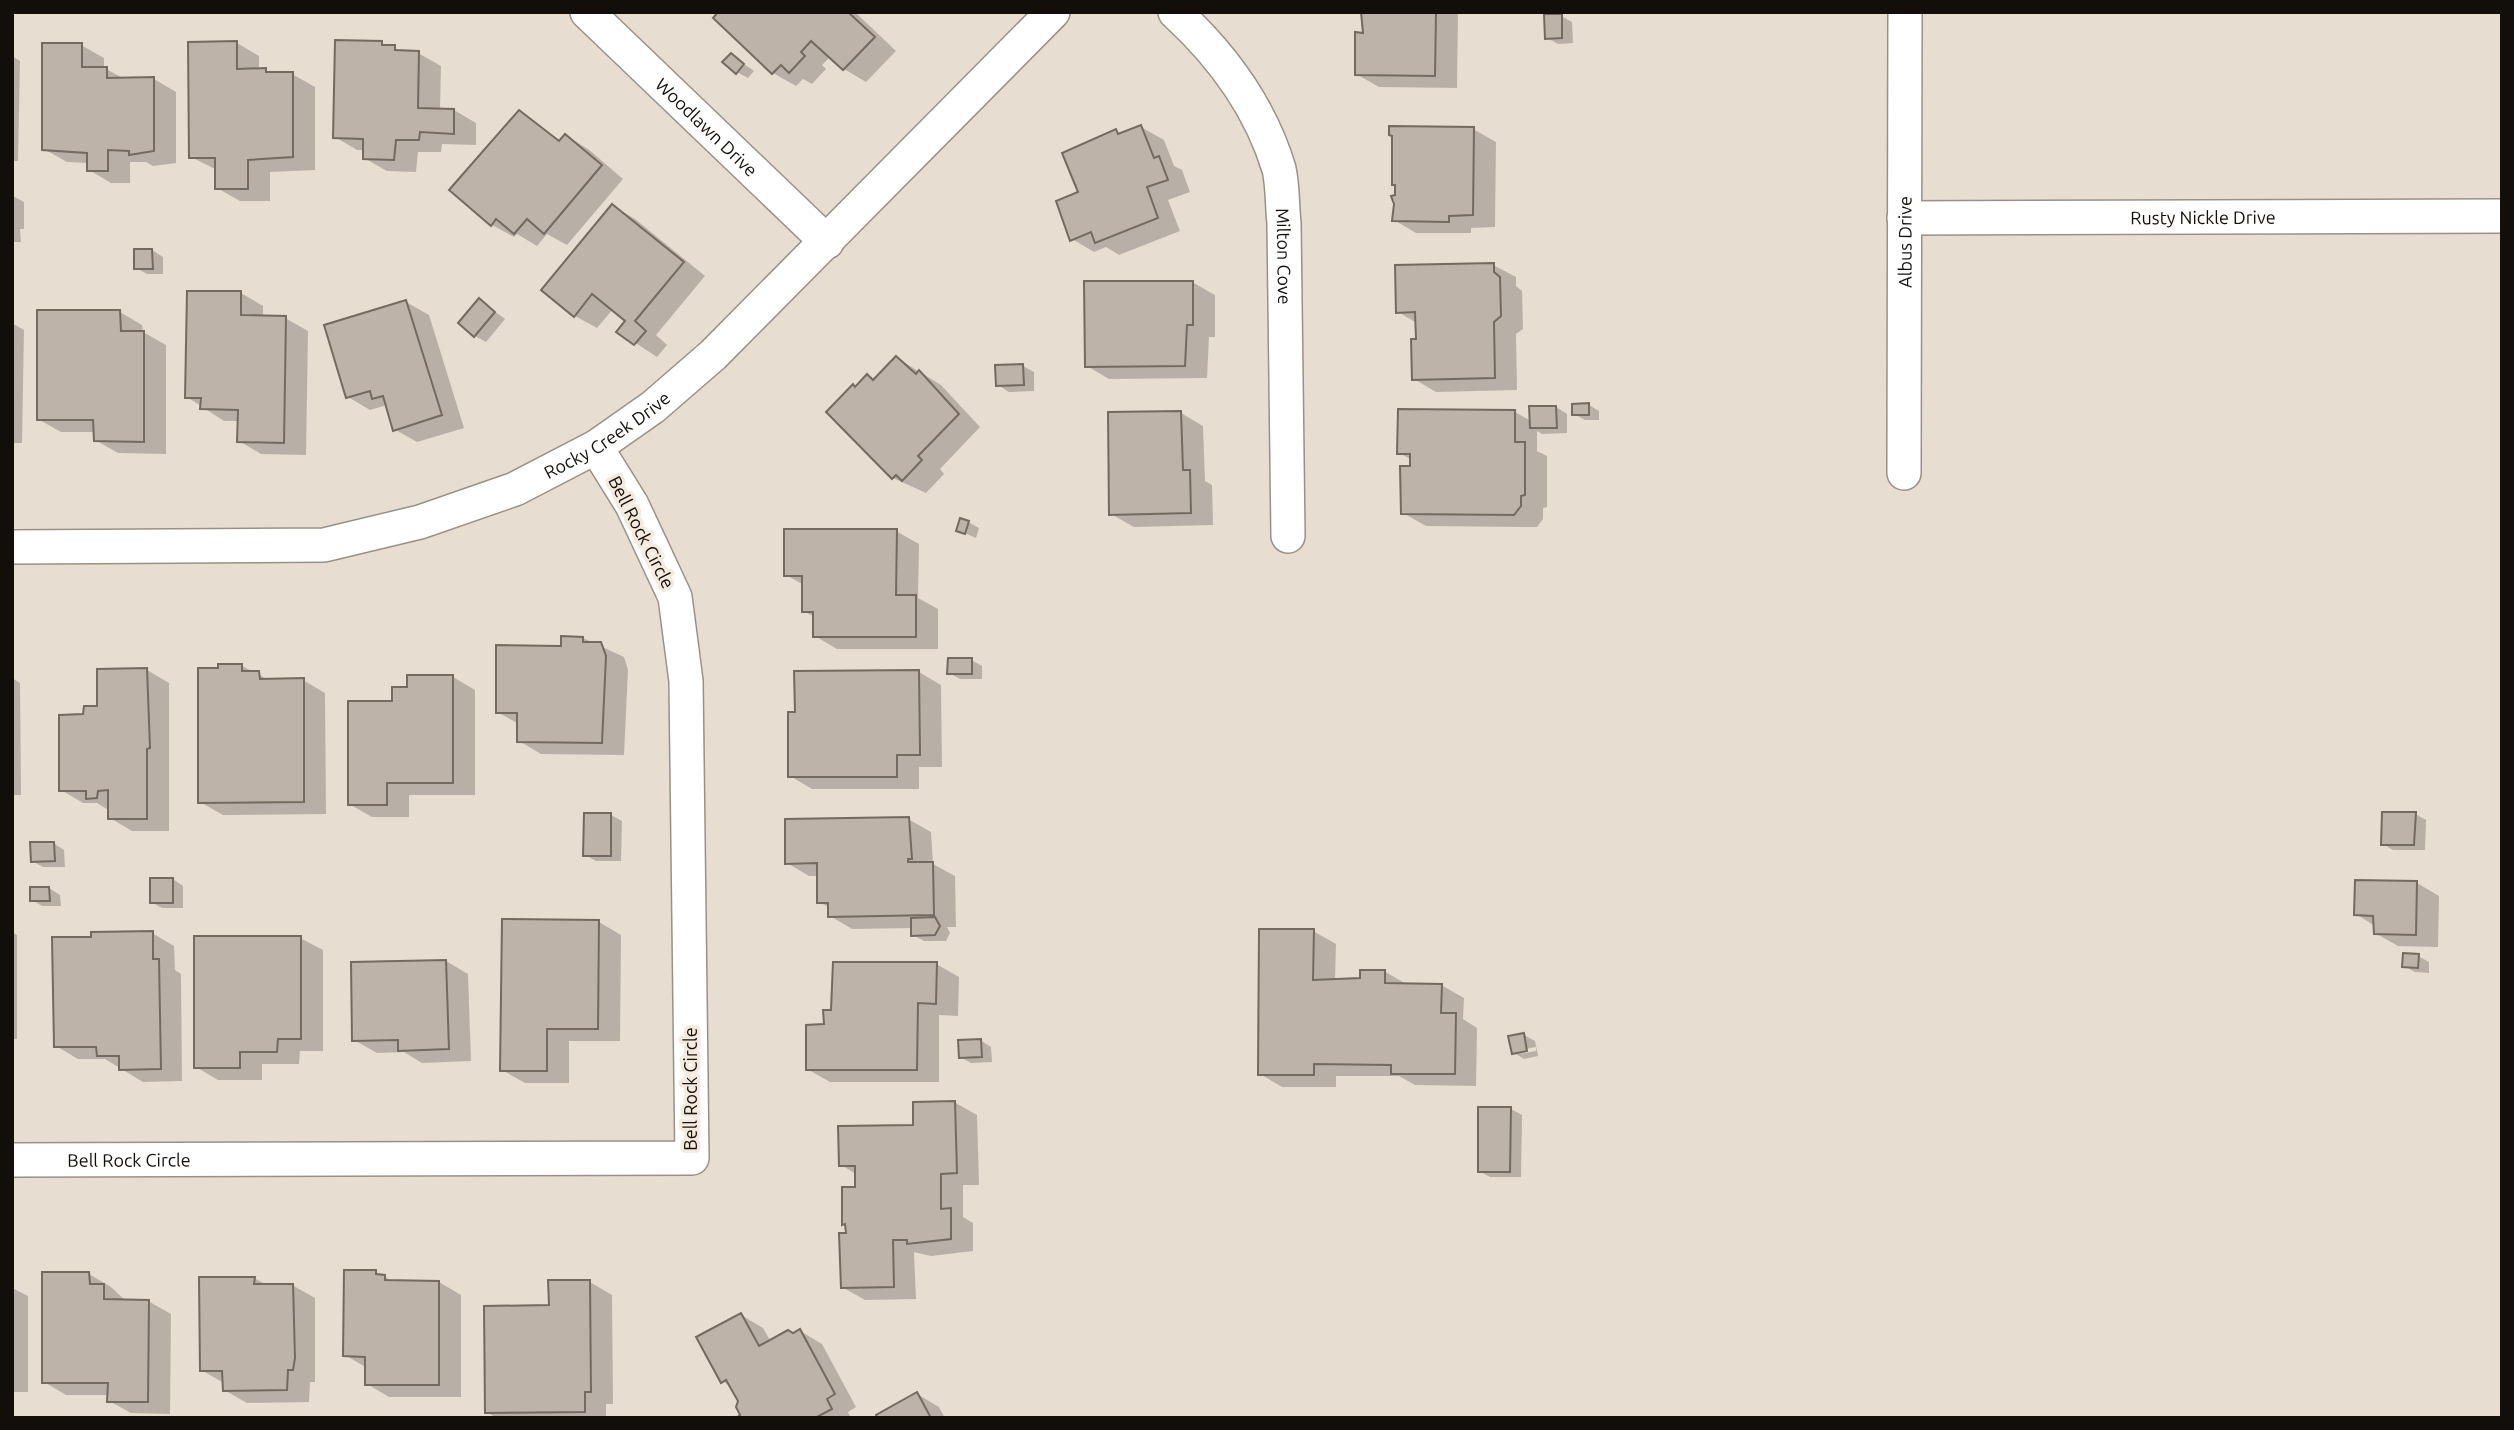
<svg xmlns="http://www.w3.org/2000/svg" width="2514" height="1430" viewBox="0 0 2514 1430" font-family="Ubuntu,sans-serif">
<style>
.shadow{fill:#0003;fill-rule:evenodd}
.building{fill:#bdb3a8;stroke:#736a60;stroke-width:2}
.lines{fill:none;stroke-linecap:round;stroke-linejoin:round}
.minor-casing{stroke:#9a9186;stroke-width:36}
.minor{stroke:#fff;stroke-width:33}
.labels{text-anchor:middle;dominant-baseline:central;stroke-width:7;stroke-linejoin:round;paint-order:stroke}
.street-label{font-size:18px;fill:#120f0b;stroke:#f4eade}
</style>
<rect width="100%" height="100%" fill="#e7ddd1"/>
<!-- shadow -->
<g class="shadow">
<path d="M720 12H855L896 51 866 82 844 69 831 56 822 65 826 69 812 84 803 79 796 86 773 73 715 18Z"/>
<path d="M1363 12H1458L1457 88 1379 87 1356 74 1365 35Z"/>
<path d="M1561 16 1572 22 1573 43 1558 44 1547 38Z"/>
<path d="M237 43 259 56V70L292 74 315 87V170L270 172V201H240L217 188V170L191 157Z"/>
<path d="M381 43 404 52 418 53 441 66 440 110H454L476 123V145L442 144 441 152H418L416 172 387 171 364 158 365 150H357L335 137Z"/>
<path d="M81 45 104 58V68L125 79H154L176 92V163L153 166 146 162H130V183H111L89 170V163L67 162 44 149Z"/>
<path d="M731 55 754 71 748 78 737 72Z"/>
<path d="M12 56 20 61 18 161H12Z"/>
<path d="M519 112 561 141 566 136 588 149 623 179 567 245 547 234 537 246 517 234 514 237 492 225 452 190Z"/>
<path d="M1141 127 1164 140 1174 166 1182 170 1190 192 1168 200 1180 231 1119 255 1106 247 1094 252 1072 239 1080 193 1116 131 1122 134Z"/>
<path d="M1473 129 1496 142 1495 227 1471 228V233H1416L1394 220Z"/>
<path d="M13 196 24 202V229H20L21 242H12Z"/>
<path d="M613 206 635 219 705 276 656 335 667 345 657 357 619 332 627 321 613 309 597 328 575 316Z"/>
<path d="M152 250 163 257V274H147L136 268Z"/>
<path d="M1493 265 1516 277V286L1522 291 1523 329 1516 334 1517 390 1436 392 1414 379 1417 323 1398 312Z"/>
<path d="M1192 282 1215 295V337H1209L1207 378 1109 379 1087 366Z"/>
<path d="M241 293 263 306V317L285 318 308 331 306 455 261 454 239 441 240 421H224L187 397Z"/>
<path d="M479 300 505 319 486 342 475 336Z"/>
<path d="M406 302 429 315 464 428 417 442 394 429 387 405 370 410 348 397Z"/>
<path d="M120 312 142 325 143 332 166 345V454L118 453 95 440V432H61L38 419Z"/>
<path d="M12 323 24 330 22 443H12Z"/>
<path d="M897 358 941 385 980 427 940 469 944 474 926 493 893 478 868 376 875 381Z"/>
<path d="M1023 366 1034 372V391L1009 392 998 385Z"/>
<path d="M1589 405 1599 411V420H1585L1574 414Z"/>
<path d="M1556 407 1567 414V433L1542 434 1537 431V451L1547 456V507L1543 508V519L1537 527 1426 526 1403 513 1412 460 1399 453 1515 412 1531 421Z"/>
<path d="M1181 413 1203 426 1205 481 1212 485 1213 525 1134 527 1111 514Z"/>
<path d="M968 522 979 528 976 538 958 530Z"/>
<path d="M896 531 919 544 918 598 938 609V649H837L815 636V617L803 611 804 585 786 575Z"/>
<path d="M583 638 624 657 628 670 624 755 541 754 519 741V724L497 712 563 647Z"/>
<path d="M971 660 982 666V679H960L949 673Z"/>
<path d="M242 666 271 681 303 680 325 693 326 814 223 815 200 802Z"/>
<path d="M147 670 169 683V831H132L110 818V811L97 803H83L61 790 85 716Z"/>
<path d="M919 672 941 685 942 767H919V789H812L790 776Z"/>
<path d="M453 677 475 690V795H409V817H372L349 804 394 703 409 689Z"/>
<path d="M12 678 20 683 21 795H12Z"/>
<path d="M2415 814 2426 820 2425 850H2393L2383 844Z"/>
<path d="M611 815 622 821 621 861H596L585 855Z"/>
<path d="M908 819 931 832 933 864 955 876 956 927H947L950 933 946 941H924L913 935V928L852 929 830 916V908L819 902V876H809L787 863Z"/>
<path d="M53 843 64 850 65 867H43L32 861Z"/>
<path d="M173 879 183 886V908H162L151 902Z"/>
<path d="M2417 883 2439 896 2438 947 2398 946 2375 933V926L2356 914Z"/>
<path d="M49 888 60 895 61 906H42L32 900Z"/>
<path d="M599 922 621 935 620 1041H569V1083H525L502 1070Z"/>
<path d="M1313 931 1336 944 1335 981 1361 980 1384 971 1408 985H1441L1464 998 1463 1019 1477 1028 1476 1086 1415 1085 1399 1076H1336V1087H1282L1260 1074Z"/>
<path d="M12 932 17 935V1039H12Z"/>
<path d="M152 933 174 946 175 970 181 974 182 1081 143 1082 105 1059H78L56 1046 93 938Z"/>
<path d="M300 938 323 950V1051H300L299 1064H262V1080H218L196 1067Z"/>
<path d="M2418 956 2429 962V973L2415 972 2404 966Z"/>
<path d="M446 961 468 974 471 1061 422 1063 404 1052 377 1053 354 1040Z"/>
<path d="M936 964 959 977 958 1016 939 1015V1082H830L807 1069 833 1012Z"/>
<path d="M1524 1035 1535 1041 1538 1056 1524 1059 1513 1052ZM1536 1047V1051L1520 1054V1050Z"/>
<path d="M980 1040 991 1047 992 1062 971 1063 960 1057Z"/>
<path d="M954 1102 977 1115 979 1185H963V1217L973 1223V1251L931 1256 914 1252 916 1299 865 1300 842 1287 848 1235 847 1226 844 1224 857 1189 856 1174 841 1165Z"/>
<path d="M1511 1109 1522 1115 1521 1177H1490L1479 1171Z"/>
<path d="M375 1272 395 1282H439L461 1295V1397H389L367 1384V1368L345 1355Z"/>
<path d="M89 1274 111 1287 126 1301H148L171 1314 170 1414 131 1413 109 1401V1395H66L44 1382Z"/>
<path d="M254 1278 267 1285H292L315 1298V1382H310L309 1402 247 1403 224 1390V1383L201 1370Z"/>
<path d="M590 1282 612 1295 613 1404H606V1418H497L486 1412 549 1307Z"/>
<path d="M12 1288 28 1296V1392H12Z"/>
<path d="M741 1315 763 1328 771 1342 800 1331 822 1344 856 1407 848 1412 851 1418H739L743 1416 740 1401 732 1387 722 1381Z"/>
<path d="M917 1394 939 1407 945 1418H879Z"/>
</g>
<!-- building -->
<g class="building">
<path d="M718 12H848L875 37 843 70 811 41 801 52 805 56 789 73 781 65 772 74 713 18Z"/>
<path d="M1361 12H1436L1435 76 1355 75V32L1363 33Z"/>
<path d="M1544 14H1562V38L1545 39Z"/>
<path d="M335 40 382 41V45H395V50L419 51 418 108 454 109V134L420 132 419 140H396L394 160 363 159V139L333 138Z"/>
<path d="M237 41V69L266 68V72H293V157L248 160V189H215V158H189L188 42Z"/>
<path d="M42 43H82V67H107V78L154 77V151L129 155V151L108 150V171H87V153L42 150Z"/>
<path d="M731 53 744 64 736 74 722 62Z"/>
<path d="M519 110 559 141 565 134 602 165 544 234 527 219 514 234 496 219 491 226 449 190Z"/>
<path d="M1141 125 1154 158 1159 156 1168 180 1147 187 1158 218 1095 243 1091 232 1070 241 1056 201 1078 192 1062 153 1116 129 1118 134Z"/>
<path d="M1389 126 1474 127 1473 215 1449 216V222L1392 221 1394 204 1391 196 1395 195V185H1392V136L1389 135Z"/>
<path d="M612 204 684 262 635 321 646 331 634 345 616 332 625 321 592 294 574 317 541 290Z"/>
<path d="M134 249H152L153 269H134Z"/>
<path d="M1494 263V272L1500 277 1501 316 1494 322 1495 378 1412 380 1411 339H1416L1415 312 1396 313 1395 265Z"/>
<path d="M1084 281H1193V325H1187L1185 366 1085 367Z"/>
<path d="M187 291H241V315L286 316 284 443 237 442 238 410 200 409 201 398H185Z"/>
<path d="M479 298 495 312 474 337 458 323Z"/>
<path d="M406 300 442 415 393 431 383 396 372 399 370 391 346 398 324 325Z"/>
<path d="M37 310H120L121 331H144V442L94 441 93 420H37Z"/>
<path d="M896 356 916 374 919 370 959 414 918 456 922 460 902 481 896 475 892 479 826 412 853 384 855 387 867 374 873 380Z"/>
<path d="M1023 364 1024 385 996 386 995 365Z"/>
<path d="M1589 403V415H1572V404Z"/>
<path d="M1529 406H1556L1557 428H1530Z"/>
<path d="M1398 409 1515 410V442H1525V495L1521 496V506L1514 515 1401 514 1400 466H1410V454H1397Z"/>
<path d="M1181 411 1183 470H1190L1191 513 1109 515 1108 412Z"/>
<path d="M960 518 969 521 965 534 956 531Z"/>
<path d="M784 529H897L896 595H916V637H813V612H802V576H784Z"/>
<path d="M561 636 583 637V642H601L606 656 602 743 517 742V713H496V645L561 646Z"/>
<path d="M948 658H972V674H947Z"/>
<path d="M218 664H242V671H259L260 679 304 678V802L198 803V668H218Z"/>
<path d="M147 668 150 748 147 749V819H108V790L98 791 97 798 86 799V791H59V715L83 714 84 706H97V669Z"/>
<path d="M919 670 920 755H897V777H788V712H795L794 671Z"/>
<path d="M407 675H453V783H387V805H348V701H392V687H407Z"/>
<path d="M2382 812H2416L2414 845H2381Z"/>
<path d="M584 813H611V856H583Z"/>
<path d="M909 817 912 859H908V862H933L934 915 828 917V903H817V863L785 864V819Z"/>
<path d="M30 842H54L55 861 31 862Z"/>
<rect x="150" y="878" width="23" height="25"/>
<path d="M2355 880 2417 881 2416 935 2374 934 2373 916 2354 915Z"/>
<path d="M30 887H49L50 901H30Z"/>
<path d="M935 917 940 926 935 935 911 936V918Z"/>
<path d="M502 919 599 920 598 1029H547V1071H500Z"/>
<path d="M1259 929H1314L1313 980 1360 978V970H1385V983L1442 984 1441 1013H1456L1455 1074H1391V1065L1314 1064V1075H1258Z"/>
<path d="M153 931V959H159L161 1069 119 1070V1056H97L96 1047H54L52 937H91V932Z"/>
<path d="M194 936H301V1039H278L277 1052H240V1068H194Z"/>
<path d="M2403 953 2419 954 2418 968 2402 967Z"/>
<path d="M446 960 449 1049 398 1051V1040L352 1041 351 962Z"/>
<path d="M833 962H937L936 1004 918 1003 917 1070H806V1025L824 1024 823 1010H831Z"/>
<path d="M1524 1033 1527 1051 1512 1054 1508 1036Z"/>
<path d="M981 1039 982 1057 959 1058 958 1040Z"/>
<path d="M955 1101 957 1173 941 1174V1209L951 1208V1239L907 1244V1240H893L894 1287 841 1288 839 1233H846L845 1224 842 1225V1187H855V1166H839L838 1126 913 1125V1102Z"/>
<path d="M1478 1107H1511L1510 1172H1478Z"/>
<path d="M344 1270H376V1274L385 1275V1280L439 1281V1385H365V1357L343 1356Z"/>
<path d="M42 1272H89L90 1284H104V1299L149 1300 148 1402H107L108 1383H42Z"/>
<path d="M199 1277H255L254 1284H293L295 1358 293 1370H288L287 1390 223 1391 222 1371H200Z"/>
<path d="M548 1280H590L591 1392H585V1412L485 1413 484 1306 549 1305Z"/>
<path d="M741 1313 759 1346 788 1330 793 1333 800 1329 835 1394 827 1399 832 1409 815 1418H736L740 1415 736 1407 738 1401 726 1380 721 1383 696 1337Z"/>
<path d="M917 1392 931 1418H877L876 1415Z"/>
</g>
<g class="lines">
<defs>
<g id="minor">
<path id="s1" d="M587 12 827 242"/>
<path id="s2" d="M1175 12C1223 56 1260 106 1279 169 1283 186 1282 206 1284 223L1288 536"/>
<path id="s3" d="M1904 218 2502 216"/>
<path id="s4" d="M1904 473 1905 12"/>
<path id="s5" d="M12 547 324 545 420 522 515 489 596 447 653 407 713 355 1053 12"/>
<path id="s6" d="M12 1160 692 1158 686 681 675 597 632 505 596 447"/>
</g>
</defs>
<!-- minor casing -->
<use href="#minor" class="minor-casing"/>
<!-- minor -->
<use href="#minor" class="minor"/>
</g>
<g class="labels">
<!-- street labels -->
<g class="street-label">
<text stroke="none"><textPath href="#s1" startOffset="166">Woodlawn Drive</textPath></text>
<text stroke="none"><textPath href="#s3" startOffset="299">Rusty Nickle Drive</textPath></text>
<text stroke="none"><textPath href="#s4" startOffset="231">Albus Drive</textPath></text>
<text stroke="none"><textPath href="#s2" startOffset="278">Milton Cove</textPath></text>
<text stroke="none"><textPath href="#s5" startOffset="618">Rocky Creek Drive</textPath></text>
<text transform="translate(642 532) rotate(63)">Bell Rock Circle</text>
<text transform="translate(690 1089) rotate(-90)">Bell Rock Circle</text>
<text stroke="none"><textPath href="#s6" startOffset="117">Bell Rock Circle</textPath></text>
</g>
</g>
<!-- border -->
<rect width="2514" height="1430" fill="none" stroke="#120f0b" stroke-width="28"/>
</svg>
